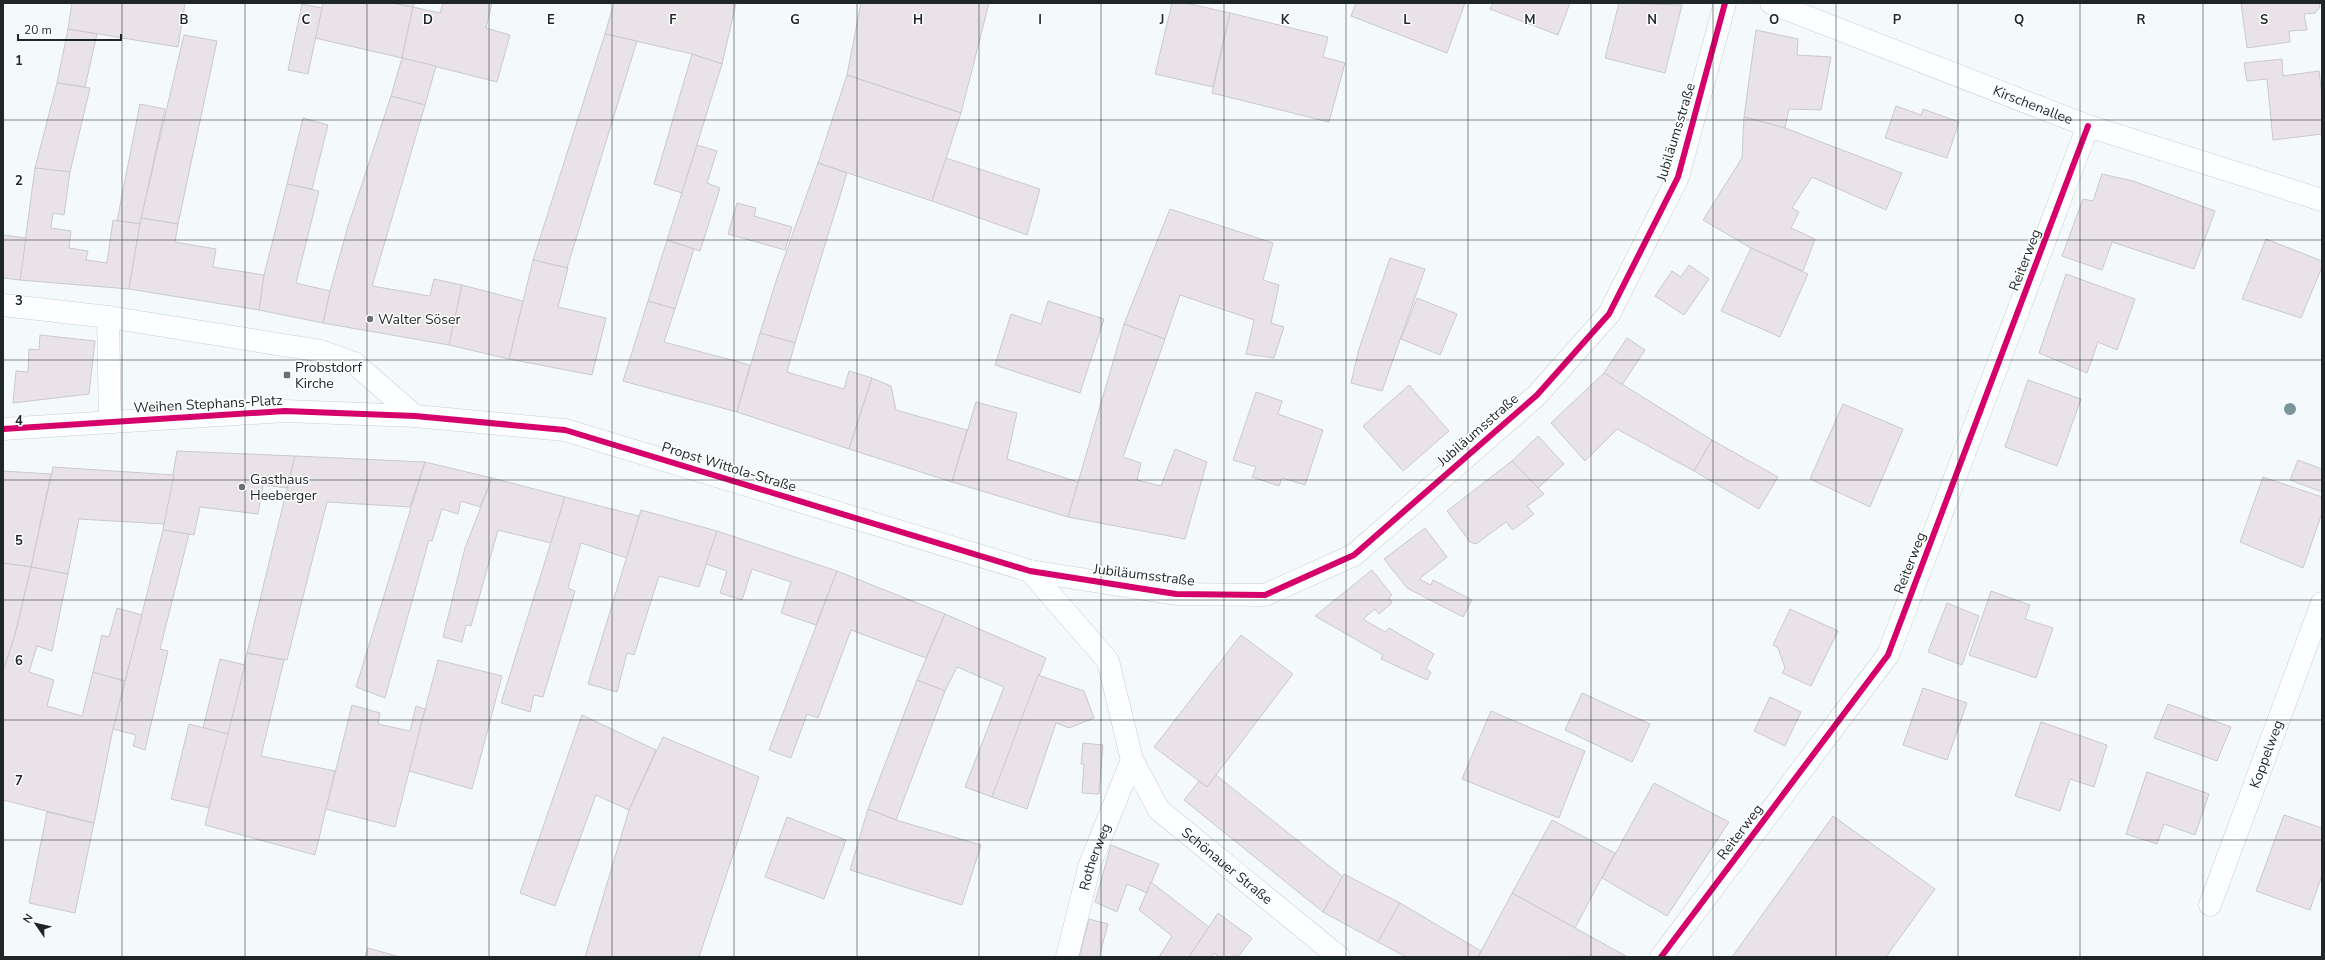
<svg xmlns="http://www.w3.org/2000/svg" width="2325" height="960" viewBox="0 0 2325 960" font-family="'Nunito Sans',sans-serif">
<style>
.building{fill:#e9e3e8;stroke:#cac9cb}
.lines{fill:none;stroke-linecap:round;stroke-linejoin:round}
.street-casing{stroke:#c8cfd1;stroke-width:23}
.secondary-casing{stroke:#c8cfd1;stroke-width:23}
.street{stroke:#fdfeff;stroke-width:22}
.secondary{stroke:#fdfeff;stroke-width:22}
.cycleway-casing{stroke:#fff;stroke-width:8}
.cycleway{stroke:#d6006c;stroke-width:6}
.tree{fill:#7a969b}
.grid{fill:none;stroke:#1e2628;stroke-width:1;stroke-opacity:0.55}
.poi-dot{fill:#697072;stroke:#fff;stroke-width:1.5}
.labels{text-anchor:middle;dominant-baseline:central;stroke-width:3;stroke-linejoin:round;paint-order:stroke}
.street-label{font-size:14px;fill:#1e2628;stroke:#fff}
.poi-label{font-size:14px;fill:#1e2628;stroke:#fff;text-anchor:start}
.grid-label{font-size:13px;text-anchor:middle;font-weight:bold;fill:#1e2628;stroke:#fff;stroke-width:3;stroke-linejoin:round;paint-order:stroke}
</style>
<rect width="100%" height="100%" fill="#f4fafc"/>
<!-- building -->
<g class="building">
<path d="M72 3H185L178 47 68 29Z"/>
<path d="M323 3H393L413 7 402 58 315 38Z"/>
<path d="M393 3H414L413 7Z"/>
<path d="M443 3H492L486 28 510 35 497 82 402 58 413 7 440 13Z"/>
<path d="M614 3H736L722 64 692 54 605 34Z"/>
<path d="M861 3H989L961 113 847 75Z"/>
<path d="M1172 3H1186L1230 13 1213 87 1155 74Z"/>
<path d="M1356 3H1465L1447 53 1351 16Z"/>
<path d="M1493 3H1570L1558 35 1490 9Z"/>
<path d="M1619 3 1682 5 1665 73 1605 58Z"/>
<path d="M2241 3H2319L2320 7 2315 13 2304 14 2307 30 2289 31 2290 42 2247 48Z"/>
<path d="M302 4 322 8 308 74 288 70Z"/>
<path d="M1230 13 1328 37 1323 57 1345 63 1329 122 1212 93Z"/>
<path d="M68 29 97 34 85 87 57 83Z"/>
<path d="M1756 30 1798 39 1797 55 1831 57 1821 110 1789 109 1785 128 1744 117Z"/>
<path d="M605 34 637 41 567 268 533 260Z"/>
<path d="M184 35 217 41 178 224 141 218Z"/>
<path d="M692 54 722 64 682 193 654 184Z"/>
<path d="M402 58 436 66 425 105 391 96Z"/>
<path d="M2282 59 2283 76 2319 71 2322 95V134L2273 140 2267 79 2247 81 2244 63Z"/>
<path d="M847 75 961 113 932 201 818 163Z"/>
<path d="M57 83 90 88 70 172 35 168Z"/>
<path d="M391 96 425 105 372 286 430 296 434 279 462 285 449 345 323 323 330 291 348 226Z"/>
<path d="M140 104 165 109 140 224 117 221Z"/>
<path d="M1896 106 1921 115 1923 109 1959 122 1947 158 1885 138Z"/>
<path d="M1744 117 1785 128 1902 173 1886 210 1812 177 1792 208 1799 212 1791 228 1815 239 1803 271 1751 248 1703 220 1742 158Z"/>
<path d="M303 118 328 125 312 189 287 184Z"/>
<path d="M697 145 717 151 707 183 720 188 700 251 667 240Z"/>
<path d="M946 158 1040 189 1027 235 932 201Z"/>
<path d="M818 163 847 173 795 343 760 333 778 275Z"/>
<path d="M35 168 70 172 64 215 53 213 51 228 71 231 69 248 88 251 86 260 107 263 113 220 140 224 129 289 20 280Z"/>
<path d="M2102 174 2133 181 2215 211 2194 269 2112 242 2102 270 2062 256 2083 199 2093 201Z"/>
<path d="M287 184 319 191 296 283 330 291 323 323 259 310 264 275Z"/>
<path d="M737 203 756 208 754 216 792 227 785 250 728 234Z"/>
<path d="M1170 209 1273 243 1263 280 1279 285 1271 323 1284 327 1274 358 1246 354 1254 320 1180 295 1165 339 1124 324Z"/>
<path d="M141 218 178 224 175 242 216 249 213 267 264 275 259 310 129 289Z"/>
<path d="M3 235 26 238 20 280 3 278Z"/>
<path d="M2266 239 2322 261V267L2301 318 2242 299Z"/>
<path d="M667 240 694 249 675 309 648 301Z"/>
<path d="M1751 248 1808 274 1780 337 1721 311Z"/>
<path d="M1390 258 1425 269 1382 391 1351 383 1359 349Z"/>
<path d="M533 260 568 268 558 307 606 318 592 375 509 359Z"/>
<path d="M1689 265 1709 279 1684 315 1655 296 1672 271 1681 277Z"/>
<path d="M2066 274 2135 299 2117 350 2098 342 2087 373 2039 353Z"/>
<path d="M462 285 523 301 509 359 449 345Z"/>
<path d="M1417 298 1457 314 1440 355 1401 339Z"/>
<path d="M648 301 675 309 664 342 750 365 737 412 623 381Z"/>
<path d="M1048 301 1104 319 1080 393 995 365 1011 314 1041 324Z"/>
<path d="M1124 324 1165 339 1123 457 1141 463 1137 480 1161 486 1175 449 1207 462 1185 539 1068 517Z"/>
<path d="M760 333 795 343 787 372 844 389 849 371 872 378 849 449 737 412Z"/>
<path d="M40 335 95 341 89 394 13 403 16 371 28 372 29 349 39 350Z"/>
<path d="M1627 338 1645 350 1622 385 1604 373Z"/>
<path d="M1604 373 1712 440 1694 471 1617 429 1585 461 1551 423Z"/>
<path d="M872 378 891 386 896 410 967 430 952 482 849 449Z"/>
<path d="M2028 380 2081 399 2057 466 2005 447Z"/>
<path d="M1409 385 1449 431 1403 471 1363 426Z"/>
<path d="M1256 392 1282 401 1278 414 1323 430 1305 485 1282 478 1279 486 1252 477 1256 467 1233 460Z"/>
<path d="M976 402 1017 413 1007 459 1078 482 1068 517 952 482Z"/>
<path d="M1843 404 1903 429 1870 507 1810 479Z"/>
<path d="M1538 436 1564 464 1538 488 1512 461Z"/>
<path d="M1712 440 1778 477 1759 509 1694 471Z"/>
<path d="M177 451 295 456 287 488 263 485 258 514 200 507 194 535 163 530Z"/>
<path d="M295 456 425 462 410 507 327 502 287 660 247 653Z"/>
<path d="M2298 460 2322 469V492L2290 480Z"/>
<path d="M1512 461 1544 494 1527 506 1534 514 1513 530 1506 522 1476 544 1470 542 1447 511Z"/>
<path d="M425 462 492 478 480 507 461 501 458 514 442 509 432 541 429 540 385 698 356 687Z"/>
<path d="M53 467 174 475 164 524 79 519 68 574 31 567Z"/>
<path d="M3 471 51 474 31 567 3 563Z"/>
<path d="M2263 477 2322 497V513L2303 568 2240 542Z"/>
<path d="M492 478 565 497 551 543 498 530 471 626 466 625 462 642 443 637 465 548Z"/>
<path d="M565 497 639 516 627 558 581 543 568 588 575 591 543 697 534 695 530 712 501 703Z"/>
<path d="M641 510 717 531 699 587 659 576 634 655 627 653 617 692 588 684Z"/>
<path d="M1425 528 1447 557 1419 579 1431 585 1433 580 1472 600 1463 617 1407 588 1384 559Z"/>
<path d="M163 530 189 534 160 649 168 651 145 750 133 746 136 735 113 729Z"/>
<path d="M717 531 837 571 816 625 781 613 791 582 752 569 742 600 720 593 727 571 706 564Z"/>
<path d="M3 563 31 567 15 635 3 671Z"/>
<path d="M31 567 68 574 52 651 37 646 29 672 54 680 47 706 82 716 93 672 125 681 113 729 94 823 3 800V671L15 635Z"/>
<path d="M1372 570 1392 595 1389 598 1392 603 1379 614 1375 609 1363 619 1385 632 1389 628 1434 654 1426 669 1431 672 1427 680 1381 659 1383 655 1315 616Z"/>
<path d="M837 571 945 614 926 658 851 630 818 718 807 714 791 758 769 750Z"/>
<path d="M1991 591 2030 605 2025 619 2053 628 2036 678 1969 655Z"/>
<path d="M1947 603 1979 616 1962 665 1928 652Z"/>
<path d="M117 608 142 615 125 681 93 672 102 635 109 637Z"/>
<path d="M1790 609 1838 631 1811 686 1782 673 1785 668 1778 648 1773 645Z"/>
<path d="M945 614 1046 658 992 797 965 787 1004 687 957 667 945 691 917 680Z"/>
<path d="M1241 635 1293 674 1207 787 1154 747Z"/>
<path d="M247 653 284 660 261 756 335 771 315 855 205 825Z"/>
<path d="M220 659 245 665 228 734 203 728Z"/>
<path d="M438 660 502 676 472 789 409 771Z"/>
<path d="M1038 675 1084 691 1094 718 1069 728 1056 723 1027 809 992 797Z"/>
<path d="M917 680 945 691 896 820 868 809Z"/>
<path d="M1923 688 1967 703 1947 760 1903 745Z"/>
<path d="M1582 693 1650 724 1632 762 1565 730Z"/>
<path d="M1770 697 1801 712 1785 746 1754 731Z"/>
<path d="M2168 704 2231 727 2217 761 2154 738Z"/>
<path d="M352 705 380 713 378 724 410 731 416 706 425 709 395 827 326 809Z"/>
<path d="M1491 711 1585 751 1559 818 1462 779Z"/>
<path d="M582 715 656 750 629 810 596 795 555 906 520 893Z"/>
<path d="M2041 722 2107 745 2094 787 2070 779 2060 811 2015 796Z"/>
<path d="M189 724 228 734 209 808 171 799Z"/>
<path d="M663 737 759 777 699 957H585L629 810Z"/>
<path d="M1083 743 1103 745 1099 794 1082 793 1084 764H1081Z"/>
<path d="M2147 772 2209 794 2195 835 2164 824 2157 844 2126 834Z"/>
<path d="M1216 775 1343 877 1323 912 1184 800 1199 781 1207 787Z"/>
<path d="M1654 783 1729 822 1667 916 1602 878Z"/>
<path d="M868 809 896 820 981 845 962 905 850 870Z"/>
<path d="M47 812 94 823 75 913 29 903Z"/>
<path d="M2284 815 2322 828V875L2310 910 2256 891Z"/>
<path d="M1833 816 1935 889 1886 957H1732Z"/>
<path d="M787 817 846 840 824 899 765 877Z"/>
<path d="M1552 820 1615 853 1575 928 1512 893Z"/>
<path d="M1111 845 1159 864 1147 893 1127 884 1117 912 1095 902Z"/>
<path d="M1344 874 1400 903 1378 942 1323 912Z"/>
<path d="M1151 882 1209 927 1189 957H1159L1172 936 1139 910Z"/>
<path d="M1512 893 1575 928 1626 956 1478 957Z"/>
<path d="M1400 903 1481 951 1478 957H1406L1378 942Z"/>
<path d="M1218 913 1252 938 1238 957 1234 954 1232 957H1219L1214 953 1211 957H1189Z"/>
<path d="M1089 919 1108 924 1099 957H1079Z"/>
<path d="M368 948 400 957H365Z"/>
</g>
<g class="lines">
<defs>
<g id="street">
<path id="s1" d="M1771 3 2088 126 2322 200"/>
<path d="M3 305 108 317 321 351 354 363 415 416"/>
<path d="M108 317 110 422"/>
<path d="M1030 571 1176 594 1265 595 1354 555 1537 395 1609 314 1678 177 1725 3"/>
<path id="s2" d="M2210 905 2322 603"/>
<path id="s3" d="M1067 957 1090 864 1132 760"/>
<path d="M1661 957 1888 655 2088 126"/>
</g>
<g id="secondary">
<path id="s4" d="M3 429 285 411 415 416 565 430 1030 571 1108 661 1132 760 1159 810 1339 957"/>
</g>
</defs>
<!-- street casing -->
<use href="#street" class="street-casing"/>
<!-- secondary casing -->
<use href="#secondary" class="secondary-casing"/>
<!-- street -->
<use href="#street" class="street"/>
<!-- secondary -->
<use href="#secondary" class="secondary"/>
<defs>
<g id="cycleway">
<path d="M3 429 285 411 415 416 565 430 1030 571 1176 594 1265 595 1354 555 1537 395 1609 314 1678 177 1725 3"/>
<path d="M1661 957 1888 655 2088 126"/>
</g>
</defs>
<!-- cycleway casing -->
<use href="#cycleway" class="cycleway-casing"/>
<!-- cycleway -->
<use href="#cycleway" class="cycleway"/>
</g>
<!-- trees -->
<circle class="tree" cx="2290" cy="409" r="6"/>
<!-- grid -->
<path class="grid" d="M122 3V957M245 3V957M367 3V957M489 3V957M612 3V957M734 3V957M857 3V957M979 3V957M1101 3V957M1224 3V957M1346 3V957M1468 3V957M1591 3V957M1713 3V957M1836 3V957M1958 3V957M2080 3V957M2203 3V957M3 120H2322M3 240H2322M3 360H2322M3 480H2322M3 600H2322M3 720H2322M3 840H2322"/>
<!-- markers -->
<g class="poi-dot">
<circle cx="370" cy="319" r="4"/>
<rect x="283" y="371" width="8" height="8" rx="2"/>
<circle cx="242" cy="487" r="4"/>
</g>
<g class="labels">
<!-- street labels -->
<g class="street-label">
<text stroke="none"><textPath href="#s1" startOffset="281">Kirschenallee</textPath></text>
<text transform="translate(1676 132) rotate(-73)">Jubiläumsstraße</text>
<text transform="translate(2025 260) rotate(-69)">Reiterweg</text>
<text transform="translate(208 404) rotate(-3)">Weihen Stephans-Platz</text>
<text transform="translate(1478 430) rotate(-41)">Jubiläumsstraße</text>
<text transform="translate(729 467) rotate(17)">Propst Wittola-Straße</text>
<text transform="translate(1910 563) rotate(-69)">Reiterweg</text>
<text transform="translate(1144 575) rotate(7)">Jubiläumsstraße</text>
<text stroke="none"><textPath href="#s2" startOffset="161">Koppelweg</textPath></text>
<text transform="translate(1740 832) rotate(-53)">Reiterweg</text>
<text stroke="none"><textPath href="#s3" startOffset="104">Rotherweg</textPath></text>
<text stroke="none"><textPath href="#s4" startOffset="1415">Schönauer Straße</textPath></text>
</g>
<!-- poi labels -->
<g class="poi-label">
<text x="378" y="319">Walter Söser</text>
<text x="295" y="367">Probstdorf<tspan x="295" dy="16">Kirche</tspan></text>
<text x="250" y="479">Gasthaus<tspan x="250" dy="16">Heeberger</tspan></text>
</g>
</g>
<g class="grid-label">
<text x="184" y="24">B</text>
<text x="306" y="24">C</text>
<text x="428" y="24">D</text>
<text x="551" y="24">E</text>
<text x="673" y="24">F</text>
<text x="795" y="24">G</text>
<text x="918" y="24">H</text>
<text x="1040" y="24">I</text>
<text x="1162" y="24">J</text>
<text x="1285" y="24">K</text>
<text x="1407" y="24">L</text>
<text x="1530" y="24">M</text>
<text x="1652" y="24">N</text>
<text x="1774" y="24">O</text>
<text x="1897" y="24">P</text>
<text x="2019" y="24">Q</text>
<text x="2141" y="24">R</text>
<text x="2264" y="24">S</text>
<text x="19" y="65">1</text>
<text x="19" y="185">2</text>
<text x="19" y="305">3</text>
<text x="19" y="425">4</text>
<text x="19" y="545">5</text>
<text x="19" y="665">6</text>
<text x="19" y="785">7</text>
</g>
<!-- border -->
<rect width="2325" height="960" fill="none" stroke="#1e2628" stroke-width="8"/>
<!-- north arrow -->
<g transform="translate(36 924) rotate(304)" stroke="#ffffff" stroke-width="3" paint-order="stroke">
<path d="M0-3L7 15L0 10L-7 15Z" fill="#1e2628"/>
<text y="-6" font-size="11" font-weight="bold" text-anchor="middle" fill="#1e2628">N</text>
</g>
<!-- scale -->
<path d="M18 34v6h103v-6" fill="none" stroke="#1e2628" stroke-width="2"/>
<text x="24" y="34" font-size="12" fill="#1e2628" stroke="#ffffff" stroke-width="3" paint-order="stroke">20 m</text>
</svg>
